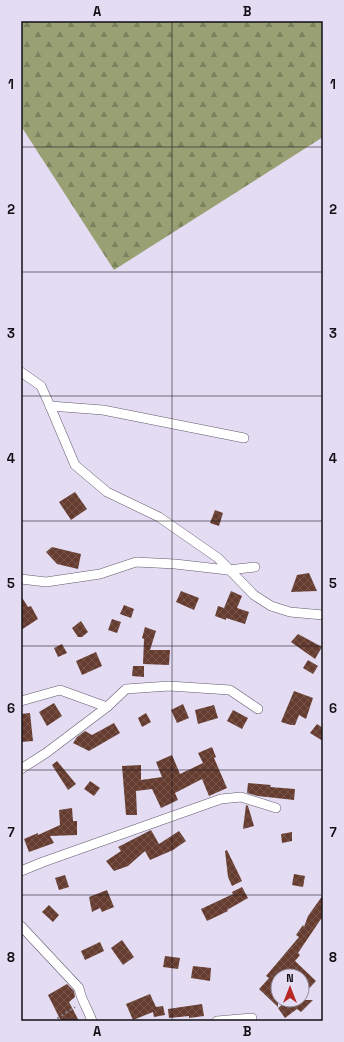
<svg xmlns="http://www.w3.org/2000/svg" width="344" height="1042" viewBox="0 0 344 1042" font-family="'Space Grotesk',sans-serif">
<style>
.forest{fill:url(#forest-firs)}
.building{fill:url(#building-cross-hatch)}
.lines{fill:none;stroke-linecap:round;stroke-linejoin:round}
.street-casing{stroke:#615a6d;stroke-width:10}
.path{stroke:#878190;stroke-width:2;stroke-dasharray:2 3;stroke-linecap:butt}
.street{stroke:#fff;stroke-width:9}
.grid{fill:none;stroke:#120f16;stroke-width:1;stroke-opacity:0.55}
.neatline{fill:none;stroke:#120f16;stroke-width:1.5}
.grid-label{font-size:13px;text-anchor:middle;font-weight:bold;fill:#120f16}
</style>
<defs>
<pattern id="forest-firs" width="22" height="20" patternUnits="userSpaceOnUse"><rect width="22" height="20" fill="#99a174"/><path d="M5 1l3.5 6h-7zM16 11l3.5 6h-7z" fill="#7b825e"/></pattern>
<pattern id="building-cross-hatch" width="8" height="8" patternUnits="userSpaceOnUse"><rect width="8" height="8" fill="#663c30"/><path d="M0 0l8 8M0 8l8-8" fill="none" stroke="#76554b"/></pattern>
</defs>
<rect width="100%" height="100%" fill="#e4dcf2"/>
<!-- forest -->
<path class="forest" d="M21 21H323V137L114 270 21 126Z"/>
<!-- building -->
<g class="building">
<path d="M75 492 87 509 71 520 59 502Z"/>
<path d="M215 510 223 513 219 526 210 523Z"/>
<path d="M52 547 81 554 78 569 57 564 46 552Z"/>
<path d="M309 573 317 591 291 592 297 575Z"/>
<path d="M181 591 199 598 194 610 176 602Z"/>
<path d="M231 591 242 596 237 608 249 612 245 624 226 618V620L215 616 218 606 224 608Z"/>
<path d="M21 596 28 607 31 606 38 619 21 630Z"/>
<path d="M124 605 134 609 131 618 120 614Z"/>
<path d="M112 619 121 622 117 633 108 630Z"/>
<path d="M81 621 88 632 82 637H78L72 628Z"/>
<path d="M145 627 156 631 150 650H170L169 665 143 664 144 639 142 638Z"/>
<path d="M298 634 322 647 315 659 291 642Z"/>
<path d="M62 644 67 653 58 657 54 648Z"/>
<path d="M96 652 102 666 82 675 76 661Z"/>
<path d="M308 660 318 666 313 674 303 668Z"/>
<path d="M133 666H144V677L132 676Z"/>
<path d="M294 691 313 698 306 719 299 715 295 725H291L281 722Z"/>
<path d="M54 703 62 716 47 726 39 712Z"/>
<path d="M183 704 189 718 177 723 171 710Z"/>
<path d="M214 705 218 718 198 724 195 710Z"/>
<path d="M233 710 248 718 242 729 227 721Z"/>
<path d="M30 713 33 741 21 742V714Z"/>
<path d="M146 713 151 722 142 727 138 718Z"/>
<path d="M114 723 120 733 89 751 73 743 77 737 85 731 92 735Z"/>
<path d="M317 724 323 728V741L310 733Z"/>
<path d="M212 747 216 757 214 758 227 788 209 796 202 779 175 793 178 800 161 808 152 789 136 791 137 815H126L122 766 141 765V780L162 777 156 762 172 755 180 774 203 763 198 753Z"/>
<path d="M57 761 76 784 68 790 52 765Z"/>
<path d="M90 781 100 788 94 796 84 789Z"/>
<path d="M248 783 271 785 270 787 295 789 294 800 258 796 247 793Z"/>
<path d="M246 805 248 806 254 826 243 829Z"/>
<path d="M72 808 73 821H77V835L50 836 54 843 29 852 24 839 38 833V835L60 825 59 810Z"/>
<path d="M151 830 159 844 179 831 186 841 173 850 150 860 145 851 128 866 114 871 106 861 121 851 118 847Z"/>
<path d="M292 832V841L282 843 281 834Z"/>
<path d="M227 850 242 881 232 886 228 877 225 851Z"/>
<path d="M294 874 305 876 303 887 292 885Z"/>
<path d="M65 875 69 887 59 890 55 878Z"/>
<path d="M242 887 248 898 227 910 228 911 207 921 201 909 233 894 232 892Z"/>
<path d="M107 890 114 907 102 912 100 908 92 912 89 897Z"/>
<path d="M323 895V916L298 953 300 955 295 961 316 981 302 996V976H278V1007L259 989 269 978 266 976 299 937 296 935 303 925 304 927 308 916Z"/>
<path d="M49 905 59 915 53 922 42 912Z"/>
<path d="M122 940 134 957 123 965 111 948Z"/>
<path d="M100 942 104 951 85 960 81 951Z"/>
<path d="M165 956 180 958 178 969 163 967Z"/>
<path d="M193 966 211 968 210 981 191 978Z"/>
<path d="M67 984 74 991 75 997 69 1002 79 1021H61L48 995Z"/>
<path d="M150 994 156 1007 163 1006 165 1015 154 1017 153 1012 133 1020 126 1004Z"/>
<path d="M288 1000H313L301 1012 297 1009 285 1018 278 1008Z"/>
<path d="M202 1004 204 1016 189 1018V1016L169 1018 168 1009Z"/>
</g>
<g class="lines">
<defs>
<g id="street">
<path d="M21 372 41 386 50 406 103 410 244 438"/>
<path d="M50 406 75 465 107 492 159 517 218 558 254 595 271 606 290 612 323 615"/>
<path d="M21 579 46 582 100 574 136 562 175 564 228 570 255 567"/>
<path d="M21 701 60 690 107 707"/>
<path d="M21 769 46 753 107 707 126 689 169 686 230 690 258 709"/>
<path d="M21 871 43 862 221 799 241 797 276 808"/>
<path d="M21 926 79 988C81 1000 88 1009 92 1021"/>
<path d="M217 1021 252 1018"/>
</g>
</defs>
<!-- street casing -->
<use href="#street" class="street-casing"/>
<!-- path -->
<path class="path" d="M53 1021 75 1007"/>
<!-- street -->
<use href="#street" class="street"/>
</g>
<!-- grid -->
<path class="grid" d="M172 21V1021M21 147H323M21 272H323M21 396H323M21 521H323M21 646H323M21 770H323M21 895H323"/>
<!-- border -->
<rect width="344" height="1042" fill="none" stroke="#e4dcf2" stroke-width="44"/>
<!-- north arrow -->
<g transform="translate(290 988)"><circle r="19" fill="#e4dcf2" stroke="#908a9a"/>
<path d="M0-3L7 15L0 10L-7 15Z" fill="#b62726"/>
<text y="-6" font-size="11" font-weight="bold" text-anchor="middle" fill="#120f16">N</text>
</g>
<rect x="22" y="22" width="300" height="998" class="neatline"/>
<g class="grid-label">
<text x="97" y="16">A</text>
<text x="247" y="16">B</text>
<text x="11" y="89">1</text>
<text x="333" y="89">1</text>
<text x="11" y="214">2</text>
<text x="333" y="214">2</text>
<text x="11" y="338">3</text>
<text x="333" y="338">3</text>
<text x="11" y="463">4</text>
<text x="333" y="463">4</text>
<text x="11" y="588">5</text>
<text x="333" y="588">5</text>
<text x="11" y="713">6</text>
<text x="333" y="713">6</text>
<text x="11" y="837">7</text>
<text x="333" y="837">7</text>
<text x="11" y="962">8</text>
<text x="333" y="962">8</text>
<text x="97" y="1036">A</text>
<text x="247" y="1036">B</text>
</g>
</svg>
